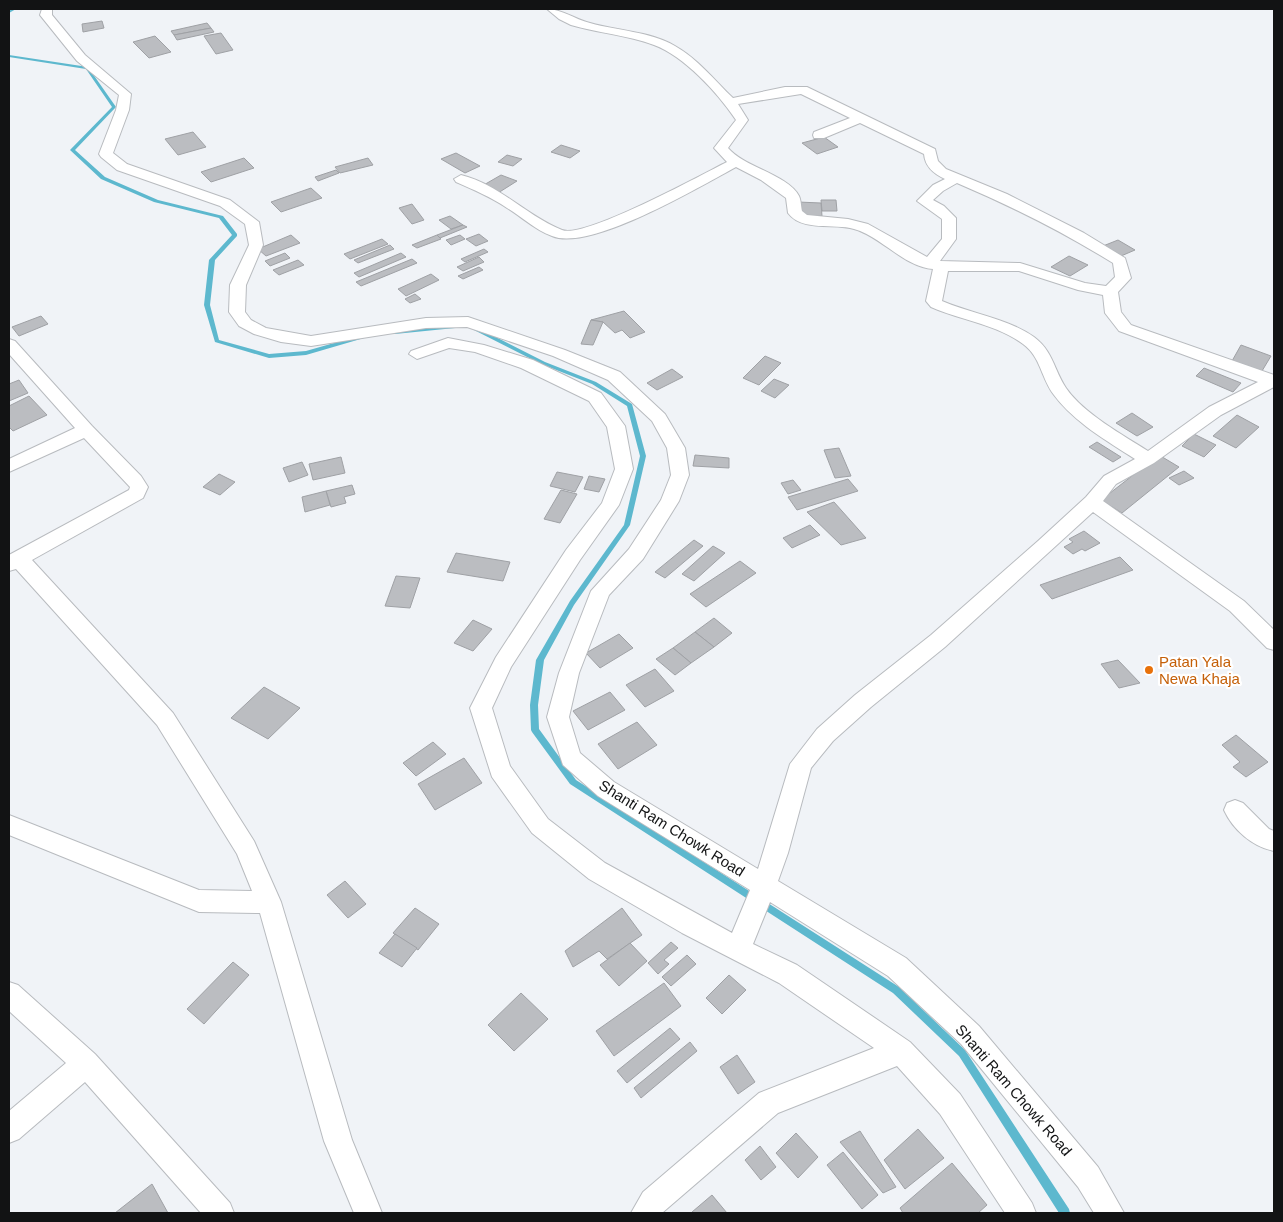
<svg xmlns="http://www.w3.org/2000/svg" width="1283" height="1222" viewBox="0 0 1283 1222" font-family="Helvetica,sans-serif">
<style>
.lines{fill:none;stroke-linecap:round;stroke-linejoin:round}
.stream{fill:#5db8ce;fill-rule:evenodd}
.building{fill:#bbbdc1;stroke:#9fa1a5}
.minor-casing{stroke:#b8bbbf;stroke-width:2}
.minor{fill:#fff;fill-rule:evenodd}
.food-dot{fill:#e8710a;stroke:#fff;stroke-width:2}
.labels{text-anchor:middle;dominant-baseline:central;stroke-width:4.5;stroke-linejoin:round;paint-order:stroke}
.food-label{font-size:15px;fill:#c56008;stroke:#fff;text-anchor:start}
.street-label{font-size:15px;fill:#121314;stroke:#fff}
</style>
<rect width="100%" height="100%" fill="#f0f3f7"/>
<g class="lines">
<!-- stream -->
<g class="stream">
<path d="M12 9H16L9 13V11Z"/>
<path d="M9 55 88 67 116 107 75 150 105 177 158 200 223 216 237 234V236L215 260 210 305 219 340 269 354 306 351 362 335 364 336V338L306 355 269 358 215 342 204 305 209 260 232 235 219 218 154 202 101 179 70 150 112 107 86 69 9 57Z"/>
<path d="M453 325 456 327 455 328 395 334 392 332 395 330Z"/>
<path d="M476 327 545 362 596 382 632 404 646 456 630 525 574 605 544 660 538 705 539 729 576 780 899 987 965 1050 1069 1209 1070 1213H1059L959 1056 893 993 570 784 532 732 531 730 530 705 536 660 570 601 624 525 640 456 627 406 592 384 541 364 474 330V328Z"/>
</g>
</g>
<!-- building -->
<g class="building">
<path d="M102 21 104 28 83 32 82 24Z"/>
<path d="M207 23 211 28 174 35 171 31Z"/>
<path d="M211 28 214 32 177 40 174 35Z"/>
<path d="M221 33 233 50 216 54 204 36Z"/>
<path d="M155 36 171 52 149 58 133 42Z"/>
<path d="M193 132 206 147 178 155 165 139Z"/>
<path d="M824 137 838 147 817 154 802 143Z"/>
<path d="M561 145 580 151 570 158 551 152Z"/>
<path d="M456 153 480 166 465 173 441 159Z"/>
<path d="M507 155 522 159 513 166 498 162Z"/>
<path d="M244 158 254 168 211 182 201 172Z"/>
<path d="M368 158 373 165 340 173 335 167Z"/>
<path d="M336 170 339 173 318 181 315 177Z"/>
<path d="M501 175 517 181 498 193 482 186Z"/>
<path d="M311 188 322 198 281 212 271 202Z"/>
<path d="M821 200H836L837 211H822Z"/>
<path d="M798 202 821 203 822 216 799 215Z"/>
<path d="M412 204 424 220 412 224 399 208Z"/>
<path d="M450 216 463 225 451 229 439 220Z"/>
<path d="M463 225 467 227 440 238 437 235Z"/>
<path d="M479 234 488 241 476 246 466 239Z"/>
<path d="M291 235 300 243 266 256 258 249Z"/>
<path d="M437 235 441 239 417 248 412 245Z"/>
<path d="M460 235 465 239 451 245 446 240Z"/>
<path d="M382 239 388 244 350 259 344 254Z"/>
<path d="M1118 240 1135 250 1121 256 1103 246Z"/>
<path d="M390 245 394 249 358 263 354 260Z"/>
<path d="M484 249 488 252 465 262 461 259Z"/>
<path d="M285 253 290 258 270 266 265 261Z"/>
<path d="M401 253 406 257 359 277 354 273Z"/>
<path d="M1069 256 1088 265 1070 276 1051 267Z"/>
<path d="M479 257 484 262 463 271 457 267Z"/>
<path d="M412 259 417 263 361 286 356 282Z"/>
<path d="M298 260 304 265 279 275 273 270Z"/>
<path d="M479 267 483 270 463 279 458 276Z"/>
<path d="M431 274 439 280 406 296 398 289Z"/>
<path d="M415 294 421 299 410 303 405 299Z"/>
<path d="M624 311 645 332 630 338 622 330 615 333 603 322 591 320Z"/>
<path d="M41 316 48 324 19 336 12 327Z"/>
<path d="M591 320 603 322 593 345 581 344Z"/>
<path d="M1241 345 1271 356 1262 371 1232 361Z"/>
<path d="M765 356 781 363 759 385 743 378Z"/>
<path d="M1204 368 1241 383 1233 392 1196 376Z"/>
<path d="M672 369 683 377 657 390 647 383Z"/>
<path d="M774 379 789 385 775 398 761 391Z"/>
<path d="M19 380 28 393 9 401V384Z"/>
<path d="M29 396 47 415 13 431 9 427V406Z"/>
<path d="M1132 413 1153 427 1137 436 1116 423Z"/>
<path d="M1237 415 1259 427 1236 448 1213 436Z"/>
<path d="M1194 434 1216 445 1204 457 1182 446Z"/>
<path d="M1097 442 1121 457 1113 462 1089 447Z"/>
<path d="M839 448 851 476 835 478 824 450Z"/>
<path d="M695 455 729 458V468L693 466Z"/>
<path d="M1159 455 1179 467 1122 513 1101 500Z"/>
<path d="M341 457 345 473 313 480 309 464Z"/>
<path d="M302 462 308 475 289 482 283 468Z"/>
<path d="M1184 471 1194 478 1179 485 1169 478Z"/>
<path d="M557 472 583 477 575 492 550 486Z"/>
<path d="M219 474 235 482 220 495 203 487Z"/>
<path d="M589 476 605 479 599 492 584 489Z"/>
<path d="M848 479 858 491 797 510 788 497Z"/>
<path d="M793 480 801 490 788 494 781 483Z"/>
<path d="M352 485 355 494 344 497 346 503 331 507 326 491Z"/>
<path d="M561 490 577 494 560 523 544 519Z"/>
<path d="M326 491 330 505 305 512 302 497Z"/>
<path d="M834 502 866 538 841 545 807 512Z"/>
<path d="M810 525 820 535 792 548 783 538Z"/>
<path d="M1084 531 1100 543 1085 551 1082 549 1073 554 1064 547 1073 542 1069 539Z"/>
<path d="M694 540 703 546 665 578 655 572Z"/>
<path d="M713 546 725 553 694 581 682 574Z"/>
<path d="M456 553 510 562 503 581 447 572Z"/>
<path d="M1120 557 1133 570 1052 599 1040 585Z"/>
<path d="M740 561 756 573 706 607 690 594Z"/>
<path d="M396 576 420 578 410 608 385 606Z"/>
<path d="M714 618 732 633 714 647 695 632Z"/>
<path d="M473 620 492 629 473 651 454 643Z"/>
<path d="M695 632 714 647 691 663 673 648Z"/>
<path d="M619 634 633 648 600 668 586 653Z"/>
<path d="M673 648 691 663 675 675 656 659Z"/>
<path d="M1118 660 1140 683 1119 688 1101 664Z"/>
<path d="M655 669 674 691 645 707 626 685Z"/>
<path d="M264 687 300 708 268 739 231 718Z"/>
<path d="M610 692 625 710 588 730 573 711Z"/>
<path d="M637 722 657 745 618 769 598 744Z"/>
<path d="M1236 735 1268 762 1246 777 1233 767 1240 762 1222 745Z"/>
<path d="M433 742 446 754 416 776 403 763Z"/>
<path d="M464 758 482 783 435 810 418 784Z"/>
<path d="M345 881 366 904 348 918 327 895Z"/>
<path d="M415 908 439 924 418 950 393 933Z"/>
<path d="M622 908 642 935 607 959 599 951 573 967 565 951Z"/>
<path d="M395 934 417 948 402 967 379 953Z"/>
<path d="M671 942 678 948 664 960 669 964 658 974 648 963Z"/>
<path d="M630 943 647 961 619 986 600 965Z"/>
<path d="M687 955 696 964 671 986 662 977Z"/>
<path d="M233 962 249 975 204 1024 187 1009Z"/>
<path d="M729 975 746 990 722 1014 706 998Z"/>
<path d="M664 983 681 1006 614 1056 596 1031Z"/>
<path d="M521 993 548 1019 514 1051 488 1025Z"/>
<path d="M670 1028 680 1039 627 1083 617 1071Z"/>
<path d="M690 1042 697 1051 641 1098 634 1088Z"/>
<path d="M737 1055 755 1082 738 1094 720 1067Z"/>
<path d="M918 1129 944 1158 905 1189 884 1160Z"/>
<path d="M860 1131 896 1187 883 1193 840 1142Z"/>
<path d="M796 1133 818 1157 798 1178 776 1153Z"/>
<path d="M760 1146 776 1167 761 1180 745 1160Z"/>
<path d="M843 1152 878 1195 862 1209 827 1165Z"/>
<path d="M952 1163 987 1205 978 1213H903L900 1208Z"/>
<path d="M152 1184 168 1213H115Z"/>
<path d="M712 1195 727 1213H693L692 1212Z"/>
</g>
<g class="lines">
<defs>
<g id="minor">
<path d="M42 9H52V15L85 55 131 94 129 110 113 153 127 164 230 200 259 222 263 245 246 285 245 312 251 320 266 328 311 336 426 318 468 317 565 350 620 372 665 414 685 448 689 475 679 501 643 559 609 595 579 673 569 717 580 753 614 782 758 869 790 764 817 729 855 695 931 635 1038 541 1086 497 1104 476 1135 459C1107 441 1074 422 1054 395 1041 378 1041 357 1023 344 996 324 960 320 931 307L926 301 933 269C904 267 882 237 854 229 834 223 802 232 788 213L786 198 761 180 736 167C699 187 590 252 552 236 535 230 522 217 507 208 491 197 474 190 456 182L454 179 461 175C501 185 526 216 562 230 584 239 701 175 727 162L714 148 736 120C718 93 684 56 654 45 627 35 598 33 571 25L559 19 547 9C562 9 574 19 590 23 618 31 649 31 675 46 698 59 714 80 733 98L785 87H807L935 149 938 161 946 169 1007 194 1084 233 1125 258 1131 278 1118 292 1121 312 1131 325 1274 375V387L1221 415 1154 463 1116 484 1103 501 1244 601 1274 630V650L1267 648 1230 611 1093 512 945 647 871 707 833 741 811 768 788 853 778 881 906 958 979 1026 1098 1167 1124 1213H1094L1078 1187 961 1044 888 976 770 902 753 944 797 965 910 1042 960 1094 1032 1203 1036 1213H1005L940 1114 897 1066 778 1113 662 1213H631L643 1192 759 1093 874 1048 779 983 682 933 589 879 532 833 492 777 470 708 496 657 566 550 602 503 615 469 607 427 589 401 521 368 475 352 449 348 417 359 409 354 411 351 448 338 484 345 533 360 601 393 625 426 633 469 619 505 580 560 511 667 492 708 510 766 548 819 605 863 732 933 750 890 598 796 563 765 547 717 559 673 591 591 629 549 661 500 671 475 667 448 652 421 608 380 553 356 467 327 426 328 311 346 281 342 254 334 239 326 229 312 230 285 249 245 245 224 220 206 117 170 101 157 99 154 116 110 119 95 77 61 40 15ZM801 94 850 118 814 132 813 135 814 138H824L860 123 924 154C925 167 934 174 945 179L933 185 917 201 942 219V239L927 257 868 224 848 219 807 215 802 211C801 207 801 200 799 196 788 175 744 167 728 148L748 120 738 104ZM957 183C1011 206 1063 232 1113 263L1115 277 1106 286 1085 283 1020 263 940 261 956 239V218L944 206 933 200 943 191ZM948 271H1019L1078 290 1103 295 1105 313 1119 331 1258 382 1209 407 1148 451C1123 435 1083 413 1066 388 1054 370 1053 351 1034 337 1007 318 972 314 942 301Z"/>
<path d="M9 339 15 341 92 426 141 476 148 487 143 498 32 560 173 713 254 841 281 902 352 1140 382 1213H354L324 1141 260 913 199 912 9 835V815L199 890 252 891 237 854 157 725 16 569 9 571V555L129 490 130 487 84 438 9 472V459L75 428 9 354Z"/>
<path d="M1235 800 1243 803 1269 829 1274 831V851C1253 847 1233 830 1224 810L1227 803Z"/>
<path d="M9 982 18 985 95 1054 230 1203 234 1213H201L85 1082 19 1139 9 1143V1111L66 1063 9 1011Z"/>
</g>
</defs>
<!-- minor casing -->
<use href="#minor" class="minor-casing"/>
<!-- minor -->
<use href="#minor" class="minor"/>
</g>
<!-- markers -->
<circle class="food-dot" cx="1149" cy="670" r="5"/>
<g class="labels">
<!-- food labels -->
<g class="food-label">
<text x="1159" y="661">Patan Yala<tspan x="1159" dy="17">Newa Khaja</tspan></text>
</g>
<!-- street labels -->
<g class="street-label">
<text transform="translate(672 828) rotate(32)">Shanti Ram Chowk Road</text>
<text transform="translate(1014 1090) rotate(49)">Shanti Ram Chowk Road</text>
</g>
</g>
<!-- border -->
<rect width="1283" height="1222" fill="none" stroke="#121314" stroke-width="20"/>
</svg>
